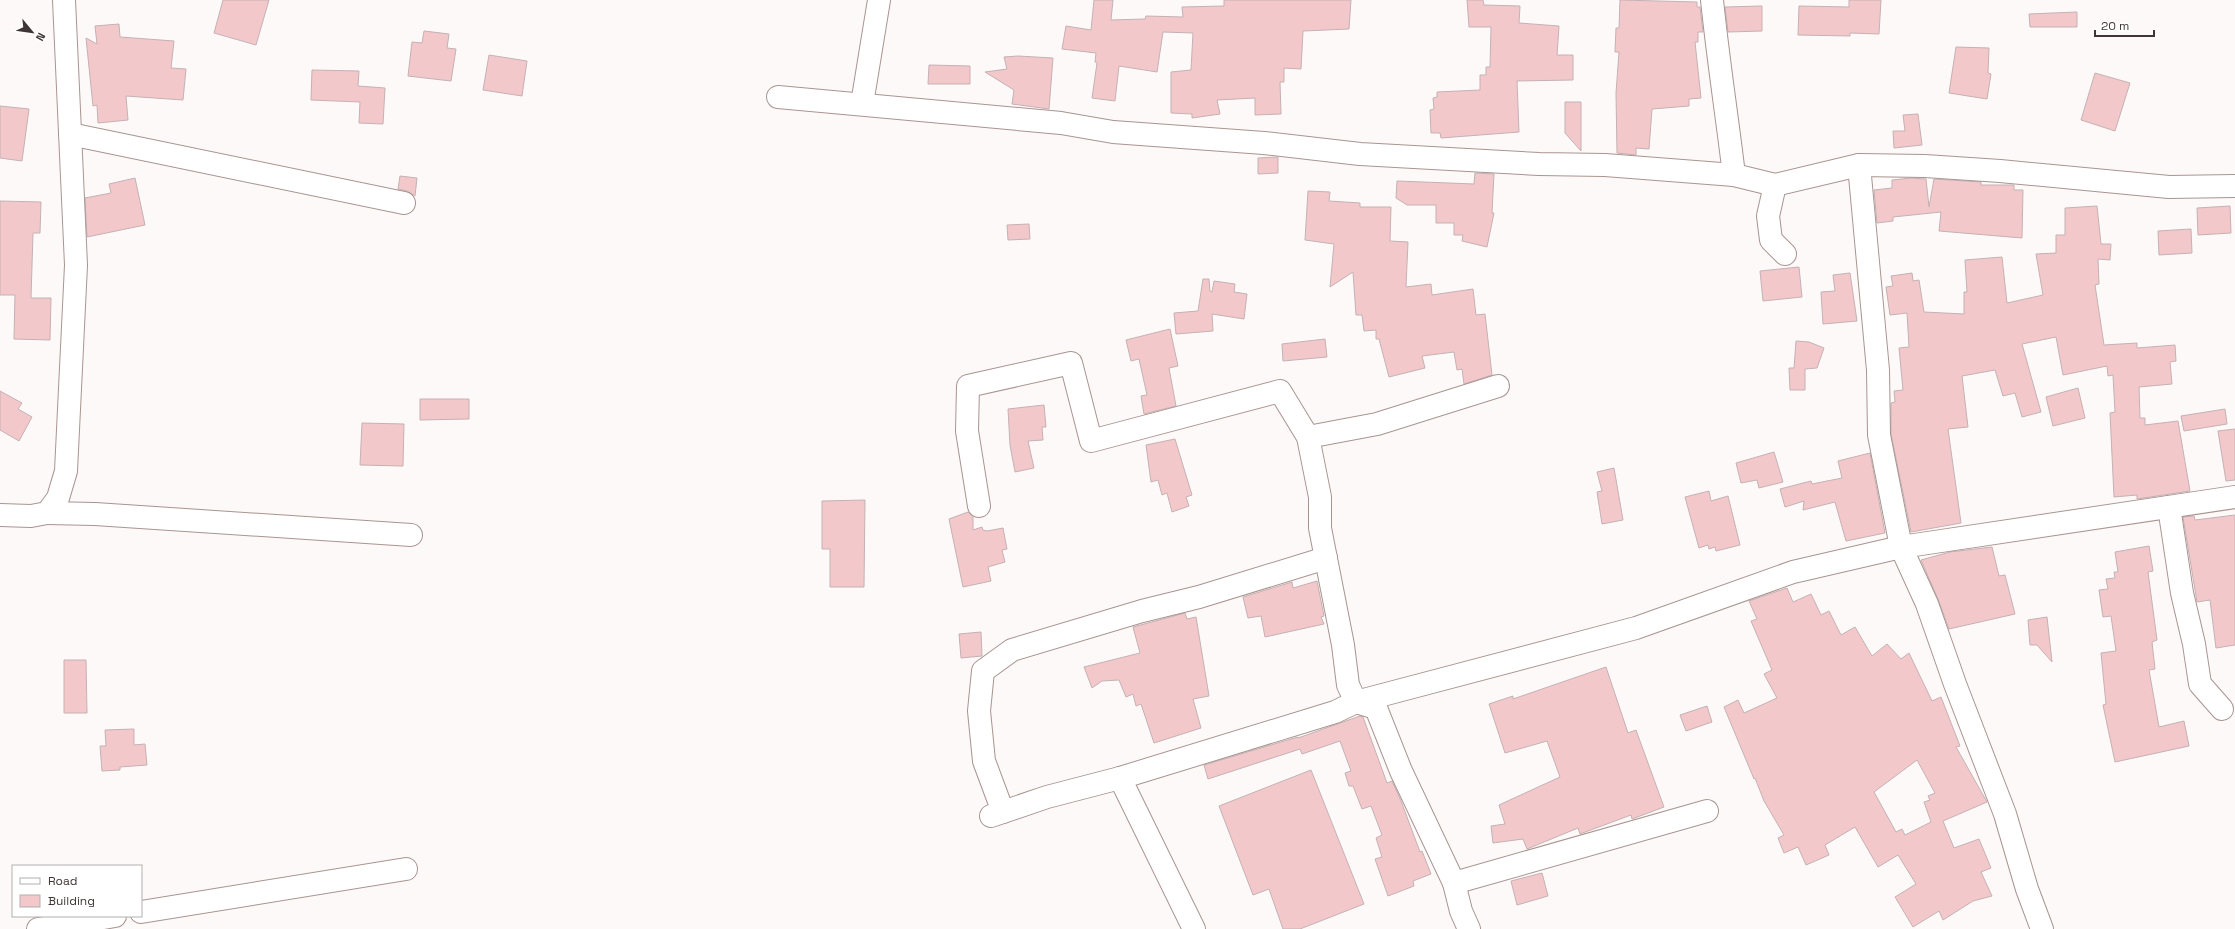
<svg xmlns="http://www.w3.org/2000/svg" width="2235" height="929" viewBox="0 0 2235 929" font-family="'Space Grotesk',sans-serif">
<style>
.building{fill:#f3c8cb;stroke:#c5b1b3;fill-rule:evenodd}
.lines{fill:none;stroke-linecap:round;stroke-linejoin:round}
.minor-casing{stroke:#a89591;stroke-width:24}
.minor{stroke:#fff;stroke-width:22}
</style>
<rect width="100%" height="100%" fill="#fdf9f8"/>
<!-- building -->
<g class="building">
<path d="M223 0H269L256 45 214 33Z"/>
<path d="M1094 0H1113L1111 20 1145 19 1146 16 1183 17 1182 7 1224 6V0H1351L1349 29 1303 31 1301 69 1284 68V82H1280L1281 114 1255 115V98L1217 100 1220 114 1192 118V114L1171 113V72L1191 70 1193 33 1163 32 1157 72 1119 66 1115 101 1092 98 1097 63 1095 62 1096 53 1062 49 1066 26 1091 30Z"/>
<path d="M1467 0H1483L1484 5 1520 6 1519 23 1559 26 1557 55H1573V80L1517 81 1519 132 1441 138 1440 133H1431L1430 110 1434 109 1433 98 1437 97V92L1480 90V75H1486V67H1490L1491 27H1469Z"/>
<path d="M1620 0 1697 2V7H1700L1703 32H1698V42H1695L1701 98 1689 99V106L1652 109 1649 149 1636 148V155L1617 153 1616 93 1619 52H1615L1616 28H1619Z"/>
<path d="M1849 0H1881L1879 34 1850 33V36L1798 35 1799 6 1849 7Z"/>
<path d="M1762 6V31L1728 32 1725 7Z"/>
<path d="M2077 12V27H2030L2029 14Z"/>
<path d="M119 24 120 37 174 41 171 68 186 69 183 100 126 96 128 120 98 123 97 105 93 106 86 38 97 44 95 26Z"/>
<path d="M424 31 449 34 447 48 456 49 451 81 408 76 412 42 422 43Z"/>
<path d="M1956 47 1989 48 1988 73 1991 74 1987 99 1949 93Z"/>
<path d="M489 55 527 61 522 96 483 90Z"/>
<path d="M1018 56 1053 58 1049 109 1012 104 1014 90 985 72 1007 69 1004 57Z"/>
<path d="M929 65 970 66V84H928Z"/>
<path d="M312 70 359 71 358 86 385 88 383 124 359 123 360 102 311 100Z"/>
<path d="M2095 73 2130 83 2115 131 2081 120Z"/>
<path d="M1565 102H1581V151L1565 133Z"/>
<path d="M0 106 29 109 22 161 0 158Z"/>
<path d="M1918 114 1922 145 1894 148 1893 131H1905L1903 115Z"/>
<path d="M1278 157V173L1258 174V158Z"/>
<path d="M1475 173 1494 174 1492 213H1494L1487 247 1462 241 1463 235H1454V223H1436V205H1407L1396 198 1397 181 1474 184Z"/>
<path d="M400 176 417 178 415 196 407 191 398 189Z"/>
<path d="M135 178 145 225 87 237 85 198 111 193 109 184Z"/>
<path d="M1911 178 1926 179 1929 207 1934 179 1981 182V185H2014V190H2023L2022 238 1939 231 1941 212 1893 217V221L1877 223 1874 190 1892 188V180Z"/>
<path d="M1308 191 1330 192 1329 201 1360 203V207H1391L1390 241 1408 242 1406 287 1431 284 1432 295 1473 289 1476 315 1485 314 1492 375 1464 384 1462 369 1457 370 1454 352 1422 356 1425 368 1389 377 1379 339H1376V330L1364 331 1362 315H1356L1353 272 1330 287 1334 244 1305 240Z"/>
<path d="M0 201 41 202 40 233H33L31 298H51L50 340 14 339 15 295H0Z"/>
<path d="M2097 206 2101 244H2111L2110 260 2098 259 2099 284 2095 285 2104 345 2137 343V348L2175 345 2176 361 2170 362 2172 384 2139 387 2140 418H2145V425L2178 421 2190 491 2137 499V495L2114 497 2110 413 2115 412 2113 375 2108 376 2107 366 2063 375 2056 337 2022 344 2041 412 2022 417 2015 393 2003 396 1995 370 1962 376 1968 427 1948 429 1961 523 1911 532 1891 434V403L1895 402 1894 391 1903 390 1899 348 1909 347 1907 313 1890 315 1886 287 1893 286 1891 276 1912 273 1913 281 1919 280 1924 312 1964 314V292H1967L1965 260 2002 257 2007 303 2043 295 2036 254 2056 253V235H2065V208Z"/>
<path d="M2230 206 2231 233 2198 235 2197 208Z"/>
<path d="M1029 224 1030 239 1008 240 1007 225Z"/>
<path d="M2191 229 2192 253 2159 255 2158 231Z"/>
<path d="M1799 267 1802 297 1763 301 1760 271Z"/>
<path d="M1850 273 1857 321 1823 324 1821 292 1835 291 1833 275Z"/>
<path d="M1203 279H1209L1210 291 1212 292 1214 281 1235 284 1234 292 1247 294 1244 319 1212 314 1213 331 1176 334 1174 313 1198 311Z"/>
<path d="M1170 329 1178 366 1169 368 1176 406 1144 414 1141 396 1147 395 1139 359 1131 361 1126 340Z"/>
<path d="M1325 339 1327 357 1283 361 1282 344Z"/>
<path d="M1796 341 1809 342 1824 348 1817 368 1805 369V390H1790L1789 368H1794Z"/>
<path d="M2078 388 2085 418 2053 426 2046 397Z"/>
<path d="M0 391 22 403 18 409 32 417 19 441 0 430Z"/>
<path d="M420 399H469V419L420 420Z"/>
<path d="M1044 405 1046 427H1042L1043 440 1028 441 1034 468 1015 472 1010 445 1008 409Z"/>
<path d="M2225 409 2227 424 2184 431 2181 416Z"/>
<path d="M362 423 404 424 403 466 360 465Z"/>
<path d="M2235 429V480L2226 481 2218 431Z"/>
<path d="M1175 439 1192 495 1186 497 1189 506 1172 512 1167 493 1162 495 1158 480 1151 482 1146 445Z"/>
<path d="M1774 452 1783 482 1759 488 1757 480 1741 483 1736 463Z"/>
<path d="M1870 453 1885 533 1846 541 1835 502 1803 510 1804 501 1785 507 1780 489 1811 481 1812 484 1842 478 1838 461Z"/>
<path d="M1614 468 1623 520 1602 524 1597 492 1602 491 1597 472Z"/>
<path d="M1709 491 1711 501 1728 496 1740 545 1716 551 1715 547 1709 549 1708 545 1699 548 1685 497Z"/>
<path d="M865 500 864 587H830V549H822V501Z"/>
<path d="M968 512 973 516V530L982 527 983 530 987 531 1003 528 1007 549 1002 550 1005 562 988 567 991 581 963 587 949 519Z"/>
<path d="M2235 515V645L2216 648 2210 600 2197 602 2183 517 2194 516 2195 520Z"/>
<path d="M2149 546 2153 571 2148 572 2157 640 2152 642 2155 669 2149 670 2159 727 2184 721 2189 746 2115 762 2103 705 2106 704 2101 653 2116 651 2111 616 2103 617 2099 590 2108 589 2106 579 2115 578 2114 572H2118L2115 552Z"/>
<path d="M1992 547 1999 576 2005 575 2015 614 1949 629 1938 599 1921 560 1950 552Z"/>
<path d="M1317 581 1324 616 1321 617 1324 624 1265 637 1261 616 1248 618 1243 597 1292 582 1293 588Z"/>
<path d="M1787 588 1793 602 1811 594 1821 615 1829 611 1841 635 1855 627 1872 656 1887 644 1901 659 1909 653 1932 701 1941 697 1960 746 1956 747 1987 802 1943 821 1954 848 1979 839 1991 868 1981 872 1992 896 1973 901 1943 920 1939 911 1913 927 1895 897 1916 884 1898 855 1878 867 1855 827 1825 845 1829 855 1806 865 1798 847 1784 853 1778 838 1784 835 1764 801 1755 778 1754 779 1724 707 1738 700 1744 713 1777 698 1764 674 1772 670 1751 621 1757 619 1749 601ZM1917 760 1935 793 1928 796 1930 800 1924 802 1931 822 1905 835 1902 829 1896 832 1874 792Z"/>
<path d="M1185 613 1187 619 1196 617 1209 696 1193 699 1201 728 1154 743 1141 704 1136 706 1133 694 1126 697 1119 680 1102 681 1092 688 1084 667 1140 653 1133 627Z"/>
<path d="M2047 617 2052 662 2037 645H2030L2028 620Z"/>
<path d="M981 632 982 656 961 658 959 634Z"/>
<path d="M64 660H86L87 713H64Z"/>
<path d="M1606 667 1628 733 1636 730 1664 807 1632 819 1631 815 1580 834 1578 828 1527 849 1523 839 1493 843 1491 826 1505 824 1499 805 1560 777 1547 741 1505 753 1489 704 1513 696V699Z"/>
<path d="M1707 706 1712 722 1686 731 1680 715Z"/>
<path d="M1360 716 1363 717 1387 783 1392 781 1401 801 1420 852 1422 851 1431 874 1413 881 1414 886 1388 896 1375 859 1382 857 1376 838 1382 835 1371 806 1362 809 1353 786H1349L1345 773 1351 771 1340 741 1302 754 1300 749 1208 779 1204 765 1298 737V738Z"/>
<path d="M134 729V745L145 744 147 765 120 767V770L102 771 100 746H106L105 730Z"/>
<path d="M1311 770 1364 904 1300 929H1283L1269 889 1253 895 1219 806Z"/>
<path d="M1542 873 1548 896 1517 905 1511 881Z"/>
</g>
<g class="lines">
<defs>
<g id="minor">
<path d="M1712 0C1718 59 1727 116 1734 175"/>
<path d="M778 97 1061 123 1113 132 1264 143 1360 154 1539 164 1605 165 1734 175 1775 185 1859 165 1925 166 2000 171 2169 187 2235 186"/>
<path d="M862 104 879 0"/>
<path d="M70 134 404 203"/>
<path d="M1859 165 1878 370 1879 435 1901 547 1927 604 1955 684 2005 814 2027 889 2042 929"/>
<path d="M1775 185 1768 216 1771 240 1785 254"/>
<path d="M1308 437 1377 424 1498 386"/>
<path d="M979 506 967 431 968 386 1071 363 1091 441 1280 391 1308 437 1320 497V528L1343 645 1348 685 1356 702 1376 708 1401 771 1454 883 1707 811"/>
<path d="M2169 507 2182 593 2194 644 2200 684 2222 709"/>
<path d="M47 513 95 514 411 535"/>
<path d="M0 515 31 516 47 513 58 498 66 471 76 265 64 0"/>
<path d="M1120 778 1194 929"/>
<path d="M1003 812 984 761 979 711 983 671 1012 650 1142 611 1199 597 1326 558"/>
<path d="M991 816 1047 797 1120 778 1335 712 1356 702 1636 628 1793 572 1901 547 2235 497"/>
<path d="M1454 883 1461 911 1469 929"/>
<path d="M141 912 406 869"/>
<path d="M38 929 115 916"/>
</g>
</defs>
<!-- minor casing -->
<use href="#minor" class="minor-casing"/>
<!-- minor -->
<use href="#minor" class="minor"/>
</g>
<!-- legend -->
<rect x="12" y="865" width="130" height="52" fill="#ffffff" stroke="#b2afae"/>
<rect x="20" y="878" width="20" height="6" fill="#ffffff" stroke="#b2afae"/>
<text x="48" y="885" font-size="12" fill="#3e3634">Road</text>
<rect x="20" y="895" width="20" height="12" fill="#f3c8cb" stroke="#b2afae"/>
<text x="48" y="905" font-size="12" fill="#3e3634">Building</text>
<!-- north arrow -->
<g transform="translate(32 32) rotate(119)" stroke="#ffffff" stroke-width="3" paint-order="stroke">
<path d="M0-3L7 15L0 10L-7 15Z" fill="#3e3634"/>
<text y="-6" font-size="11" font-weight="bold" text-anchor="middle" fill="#3e3634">N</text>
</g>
<!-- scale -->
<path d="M2095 30v6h59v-6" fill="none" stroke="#3e3634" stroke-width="2"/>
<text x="2101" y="30" font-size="12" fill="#3e3634" stroke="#ffffff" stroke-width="3" paint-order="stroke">20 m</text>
</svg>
